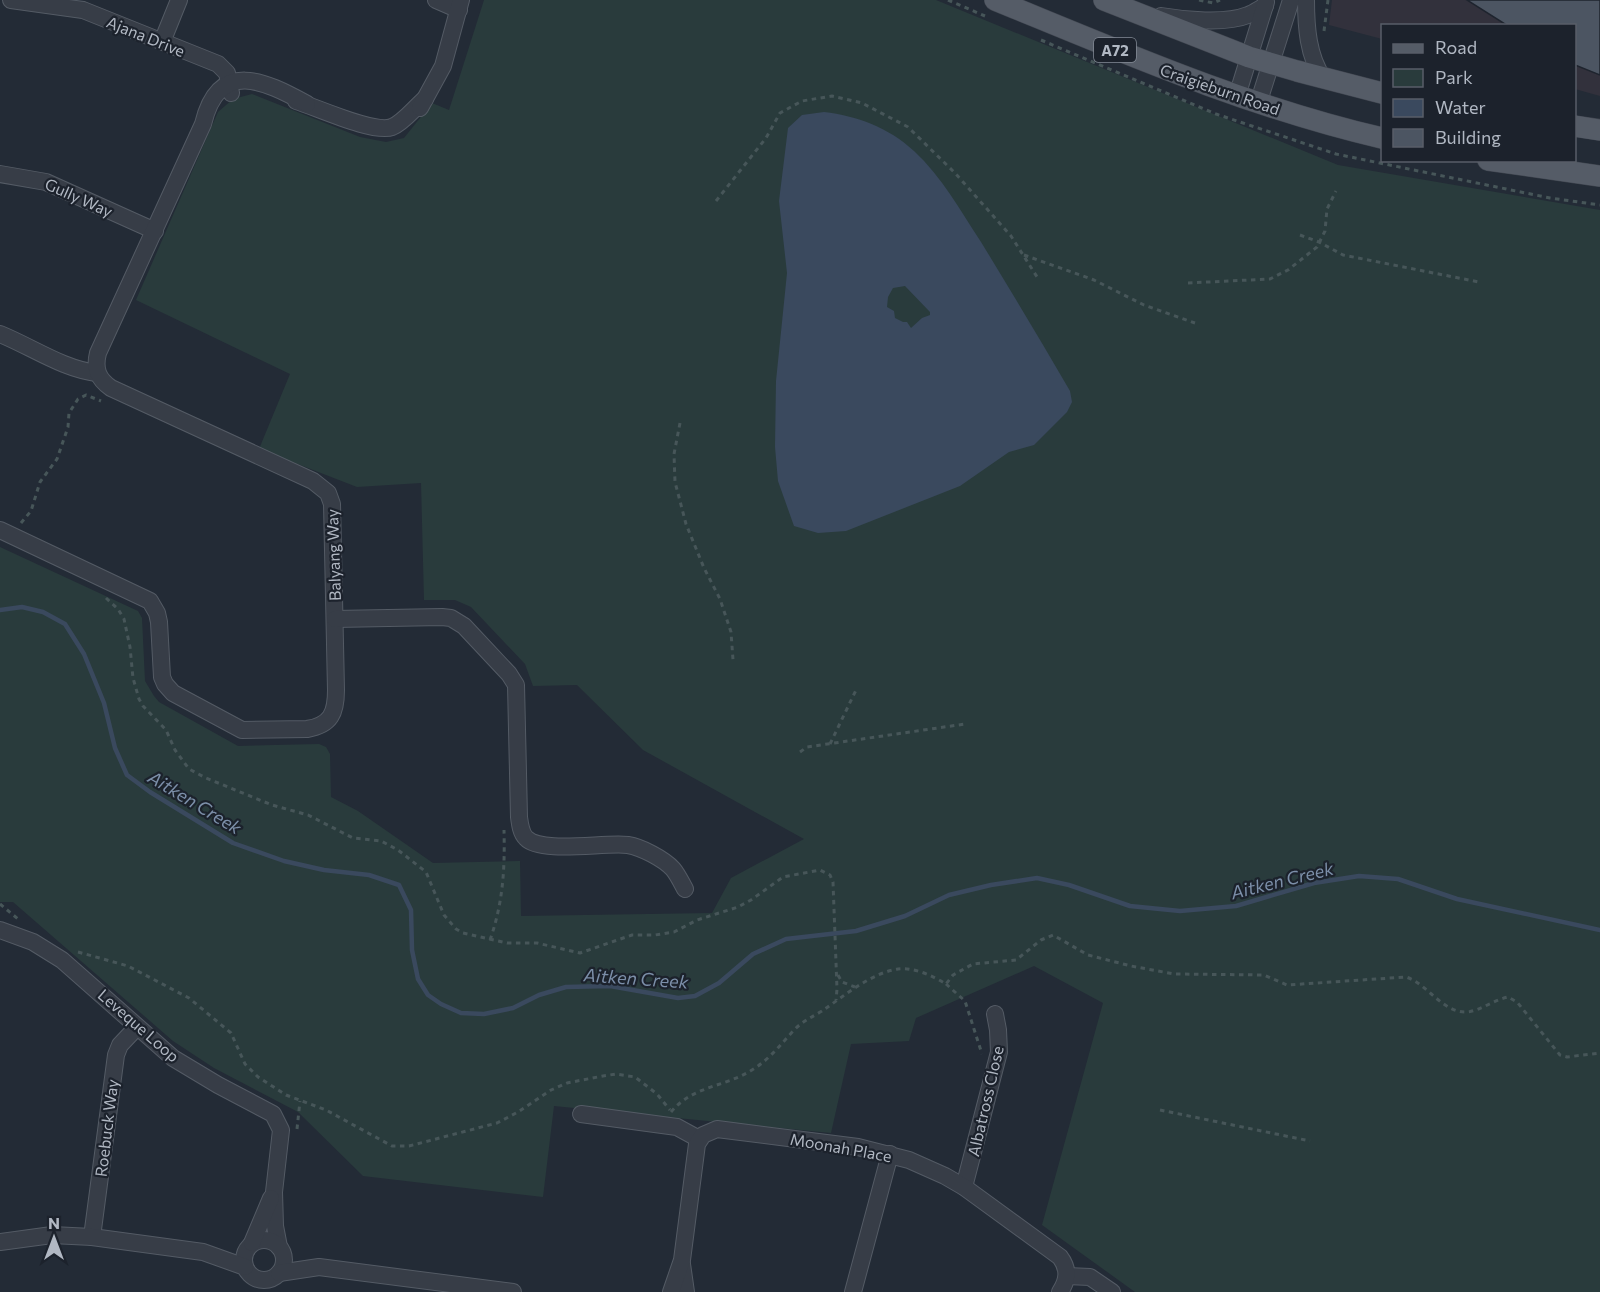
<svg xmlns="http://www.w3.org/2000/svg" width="1600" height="1292" viewBox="0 0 1600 1292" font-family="Commissioner,sans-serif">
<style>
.medical{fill:#32313c}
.green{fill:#293b3c}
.water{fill:#3a495e;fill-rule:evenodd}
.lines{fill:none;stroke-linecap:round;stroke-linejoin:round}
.stream{stroke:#3a495e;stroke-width:4.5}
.building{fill:#4c5562;stroke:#1e242e;stroke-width:1.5}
.minor-casing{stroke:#545b65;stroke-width:18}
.major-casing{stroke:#404650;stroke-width:22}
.path{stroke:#475659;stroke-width:3;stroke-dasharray:4.5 4.5;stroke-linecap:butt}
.minor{stroke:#373d47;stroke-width:16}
.major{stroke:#555c67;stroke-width:21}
.labels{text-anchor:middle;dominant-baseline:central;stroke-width:4.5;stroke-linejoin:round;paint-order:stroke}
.shield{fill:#1c222c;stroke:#848b96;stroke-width:1.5}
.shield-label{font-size:15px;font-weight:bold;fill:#b1b8c3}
.street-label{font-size:16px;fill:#b1b8c3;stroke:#1c222c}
.water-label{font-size:18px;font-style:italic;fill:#7c8fa9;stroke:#1c222c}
</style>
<rect width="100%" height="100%" fill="#232b36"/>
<!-- medical -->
<path class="medical" d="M1332 0H1600V96L1575 89 1574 26H1382V39L1329 25Z"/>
<!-- green -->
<path class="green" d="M484 0H936L1338 165 1600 210V1292H1135L1042 1225 1103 1003 1034 966 916 1018 909 1041 851 1044 831 1133 554 1106 543 1197 363 1176 298 1112 214 1068 173 1041 13 902H0V547L138 611 142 618 145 681 154 696 159 702 238 746 319 744 326 747 330 754 331 797 358 811 433 863 520 861 521 916 712 913 731 878 804 839 643 750 577 685 533 686 525 664 471 607 455 600H424L421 483 357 487 259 449 290 374 136 300 218 112 233 99 252 94 360 137 386 142 404 138 432 103 449 110Z"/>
<!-- water -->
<path class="water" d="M824 112C857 116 888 127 914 151 942 177 960 210 981 242 1011 291 1041 341 1070 391L1072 402 1067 412 1034 445 1009 452 960 486 846 531 818 533 794 526 778 481 775 447 776 381 787 273 779 201 788 128 802 115ZM905 286 930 312V315L922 318 911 328 907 322H903L895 318 894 311 887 307 888 297 893 288Z"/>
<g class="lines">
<!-- stream -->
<path class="stream" d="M0 610 22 607 43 612 65 624 84 654 104 703 115 748 127 775 150 792 233 843 284 861 324 870 369 875 399 885 411 910 412 950 418 979 428 995 441 1004 461 1013 484 1014 513 1008 539 995 566 987 610 986 678 998 695 996 719 983 753 954 786 939 856 931 905 916 949 895 991 885 1037 878 1069 885 1130 906 1180 911 1236 906 1314 883 1359 876 1398 879 1457 899 1600 930"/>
</g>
<!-- building -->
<path class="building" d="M1467 0H1600V75L1575 65V26H1508Z"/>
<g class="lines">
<defs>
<g id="minor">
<path d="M11 0 83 10 218 64 227 73 231 93"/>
<path d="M436 0 459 10"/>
<path d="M1306 0C1306 27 1308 56 1323 78"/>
<path d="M1161 16C1184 20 1226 24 1248 15 1254 13 1259 9 1265 6"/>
<path d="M162 42 179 0"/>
<path d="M1237 96 1266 2"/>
<path d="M296 101C316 107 374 134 392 127 404 122 415 107 425 99"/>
<path d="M1258 104 1291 0"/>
<path d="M420 108 443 66 461 0"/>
<path d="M0 174 46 182 155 231"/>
<path d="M0 334C32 347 63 369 97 373"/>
<path d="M0 530 150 601 157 613 159 622 162 677 165 684 173 693 242 730 307 729C331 725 336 713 336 690L332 504 328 493 313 481 111 388C98 379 94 369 98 353L203 124C219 58 265 81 307 104"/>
<path d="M335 619 442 617 451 618 464 626 509 674 516 685 519 817C520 825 521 833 526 838 541 854 605 842 628 845 641 847 664 859 673 869 678 875 681 882 685 889"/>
<path d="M0 930 33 942 62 960 173 1058 218 1085 273 1114 281 1130 274 1192 275 1226 279 1247"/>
<path d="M581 1114 677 1127 699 1139"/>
<path d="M964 1187 999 1052 998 1030 995 1014"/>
<path d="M92 1237 116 1055 120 1045 137 1027"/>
<circle cx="264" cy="1260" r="20"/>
<path d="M0 1242 52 1235 92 1237 203 1252 245 1267"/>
<path d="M252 1243 271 1198"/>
<path d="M682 1264 686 1292"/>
<path d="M279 1273 319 1267 513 1292"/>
<path d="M1067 1276 1090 1277 1112 1292"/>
<path d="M671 1292 682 1260 697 1144 703 1135 717 1129 858 1147 909 1160 945 1176 964 1187 1060 1257C1069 1269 1068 1280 1060 1292"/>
<path d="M853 1292 890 1154"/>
</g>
<g id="major">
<path d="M995 0C1122 52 1248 107 1382 138"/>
<path d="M1104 0 1249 57 1297 71 1382 93"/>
<path d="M1574 126 1600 130"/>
<path d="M1488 160 1600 176"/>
</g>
</defs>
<!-- minor casing -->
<use href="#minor" class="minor-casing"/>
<!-- major casing -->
<use href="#major" class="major-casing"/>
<!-- path -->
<g class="path">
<path d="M948 0 985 16"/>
<path d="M1199 0 1213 3 1220 0"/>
<path d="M1324 31 1328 0"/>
<path d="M1041 40 1216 114 1336 154 1550 198 1600 205"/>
<path d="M716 201 766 138 780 113 802 101 832 96 862 103 908 127 955 173 1011 236 1039 280"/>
<path d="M1300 235 1319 242 1343 255 1479 282"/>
<path d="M1024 255 1094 280 1144 305 1195 323"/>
<path d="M1188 283 1270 279 1288 270 1317 247 1325 231 1327 209 1336 191"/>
<path d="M680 423 674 454 675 482 686 524 704 568 720 599 731 632 733 660"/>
<path d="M21 523 31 511 40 482 57 459 68 427 69 413 78 399 86 395 101 401"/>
<path d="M106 598 118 609 124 619 130 647 133 678 139 699 143 706 166 730 175 750 189 769 206 778 272 805 308 815 353 838 381 841 398 850 426 872 444 915 456 929 463 933 507 943H537L580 953 632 935H655L674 932 697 920 738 907 751 900 783 877 820 870 830 875 833 882 837 989 836 1000"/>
<path d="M830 744 857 688"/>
<path d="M800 752 807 747 965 724"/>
<path d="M0 904 18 919"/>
<path d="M490 940C503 903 505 869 504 830"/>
<path d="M78 952 128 966 189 998 231 1033 245 1064 258 1077 286 1095 326 1110 392 1146H409L497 1123 518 1112 551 1090 567 1083 603 1076 616 1074 635 1077 657 1094 670 1110"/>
<path d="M838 975 842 982 855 987"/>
<path d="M946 984 965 1001 982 1054"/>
<path d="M1160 1110 1310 1141"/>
<path d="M671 1112C692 1086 725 1087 752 1070 770 1059 781 1044 795 1029 803 1021 812 1017 822 1011 844 996 871 973 898 969 914 967 933 976 946 984L953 975 973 964 1016 960 1041 940 1053 935 1088 955 1131 966 1174 974 1264 975 1287 985 1406 977C1428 984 1443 1014 1468 1012 1481 1010 1494 1000 1508 997L1517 1002 1560 1055 1567 1057 1600 1053"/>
<path d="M297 1129 300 1101"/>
</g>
<!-- minor -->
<use href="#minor" class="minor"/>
<!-- major -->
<use href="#major" class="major"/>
</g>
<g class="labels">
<!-- shield labels -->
<rect class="shield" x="1094" y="38" width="42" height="24" rx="4.5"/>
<g class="shield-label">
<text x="1115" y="50">A72</text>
</g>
<!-- street labels -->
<g class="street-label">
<text transform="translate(146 36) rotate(22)">Ajana Drive</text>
<text transform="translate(1220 89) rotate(19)">Craigieburn Road</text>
<text transform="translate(79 197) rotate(24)">Gully Way</text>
<text transform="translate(333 555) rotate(-92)">Balyang Way</text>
<text transform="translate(139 1025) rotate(41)">Leveque Loop</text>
<text transform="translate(985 1101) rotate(-77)">Albatross Close</text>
<text transform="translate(106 1128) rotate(-83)">Roebuck Way</text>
<text transform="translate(841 1147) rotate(10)">Moonah Place</text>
</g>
<!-- water labels -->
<g class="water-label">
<text transform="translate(195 802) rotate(31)">Aitken Creek</text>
<text transform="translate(1282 880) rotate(-14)">Aitken Creek</text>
<text transform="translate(636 978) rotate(4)">Aitken Creek</text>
</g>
</g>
<!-- legend -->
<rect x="1381" y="24" width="195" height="138" fill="#1c222c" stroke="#585e68" stroke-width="1.5"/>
<rect x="1393" y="44" width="30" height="9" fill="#555c67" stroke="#585e68" stroke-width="1.5"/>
<text x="1435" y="54" font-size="18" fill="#b1b8c3">Road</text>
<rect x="1393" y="69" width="30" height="18" fill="#293b3c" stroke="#585e68" stroke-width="1.5"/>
<text x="1435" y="84" font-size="18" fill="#b1b8c3">Park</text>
<rect x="1393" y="99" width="30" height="18" fill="#3a495e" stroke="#585e68" stroke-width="1.5"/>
<text x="1435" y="114" font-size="18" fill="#b1b8c3">Water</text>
<rect x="1393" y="129" width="30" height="18" fill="#4c5562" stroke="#585e68" stroke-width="1.5"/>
<text x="1435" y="144" font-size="18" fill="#b1b8c3">Building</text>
<!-- north arrow -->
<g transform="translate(54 1238)" stroke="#1c222c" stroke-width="4.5" paint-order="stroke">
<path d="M0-4.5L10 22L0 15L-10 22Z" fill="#b1b8c3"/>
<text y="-9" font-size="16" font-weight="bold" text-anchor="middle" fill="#b1b8c3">N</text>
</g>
</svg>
